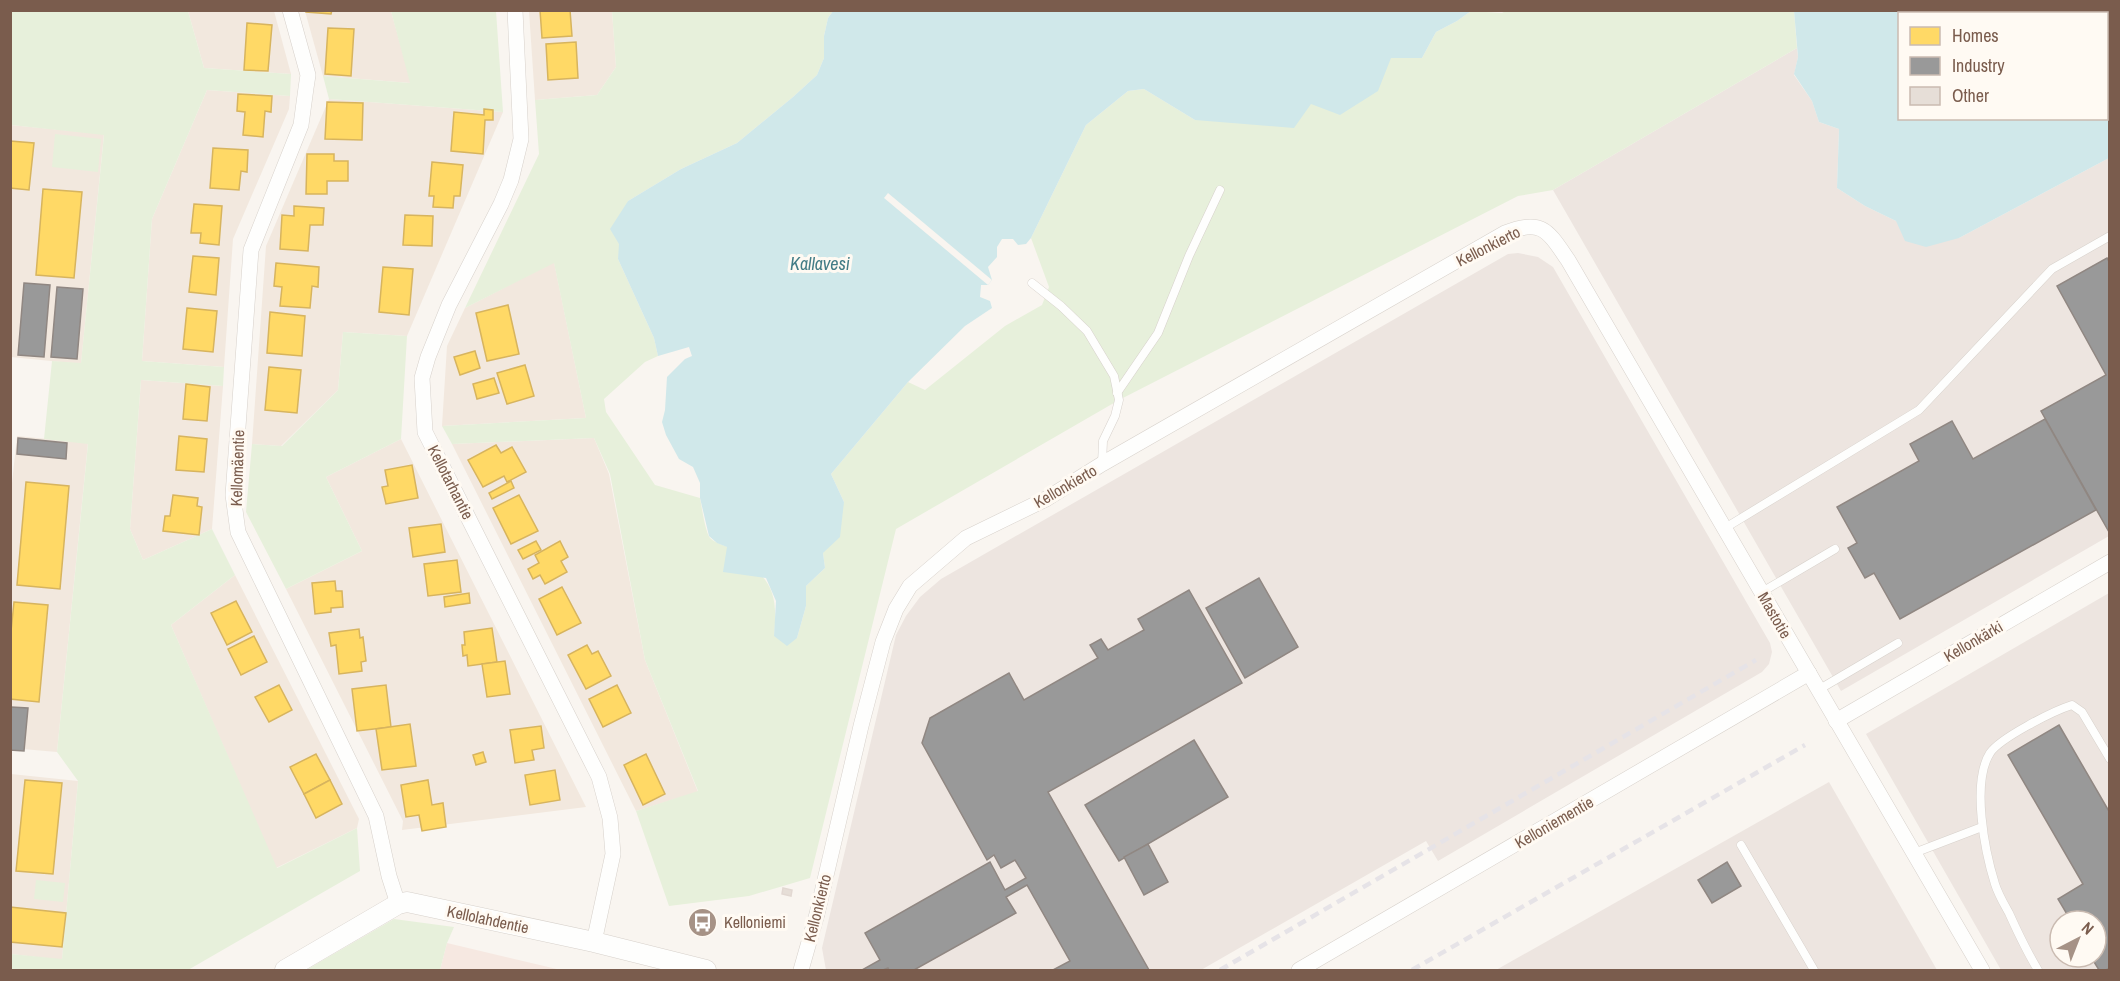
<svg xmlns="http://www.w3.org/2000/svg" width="2120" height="981" viewBox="0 0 2120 981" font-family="'Archivo Narrow',sans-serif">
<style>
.residential{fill:#f2e8de}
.commercial{fill:#f6e8e1}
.industrial{fill:#ede5e0;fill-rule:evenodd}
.green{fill:#e7f0db}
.water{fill:#d0e8ea}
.pier{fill:#f9f5f0}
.homes{fill:#ffd966;stroke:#d7b45e;stroke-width:1.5}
.industry{fill:#999;stroke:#908782;stroke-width:1.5}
.building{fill:#e6ded7;stroke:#e2d8d2;stroke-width:1.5}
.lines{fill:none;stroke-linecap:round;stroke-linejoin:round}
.service-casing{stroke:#d7d1cb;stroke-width:9}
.minor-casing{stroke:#d7d1cb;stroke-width:16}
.tertiary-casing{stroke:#d7d1cb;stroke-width:21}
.service{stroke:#fefefd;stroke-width:8}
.minor{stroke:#fefefd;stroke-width:15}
.tertiary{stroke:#fefefd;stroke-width:20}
.rail{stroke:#e6e3e7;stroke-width:4.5;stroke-dasharray:9 6;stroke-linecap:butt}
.labels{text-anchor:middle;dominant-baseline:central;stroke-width:6;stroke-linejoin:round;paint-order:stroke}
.street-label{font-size:16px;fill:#7a5c4d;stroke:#fffaf3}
.poi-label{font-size:16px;fill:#7a5c4d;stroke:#fffaf3;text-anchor:start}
.water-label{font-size:18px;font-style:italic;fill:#437c86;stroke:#fffaf3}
</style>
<rect width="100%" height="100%" fill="#f9f5f0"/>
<!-- residential -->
<g class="residential">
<path d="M188 11H274L291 74 204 68Z"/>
<path d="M305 11H391L411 83 323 76Z"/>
<path d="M529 11H612L616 67 597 95 535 100Z"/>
<path d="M207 90 290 96 289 109 233 239 224 367 142 361 152 219Z"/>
<path d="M329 99 503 112 407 336 343 332 338 390 281 446 252 444 266 246Z"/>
<path d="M10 125 104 134 81 364 11 357Z"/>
<path d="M554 262 586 418 442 426 447 346 465 308Z"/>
<path d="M141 380 223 386 212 529 143 560 130 529Z"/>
<path d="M17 436 88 443 57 752 11 748 10 502Z"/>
<path d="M594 438 609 474 645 660 698 792 636 811 452 444Z"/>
<path d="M401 439 586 807 402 830 403 821 286 589 362 551 326 477Z"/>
<path d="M235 575 359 819 357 828 276 868 171 625Z"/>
<path d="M11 774 78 781 62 960 11 954Z"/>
</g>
<!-- commercial -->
<path class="commercial" d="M447 943 561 970H440Z"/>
<!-- industrial -->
<g class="industrial">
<path d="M1797 48 1798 57 1794 75 1812 101 1819 122 1839 129 1837 188 1865 206 1896 221 1959 238 2109 158V536L1841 691 1553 190Z"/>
<path d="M1518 253 1538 257 1553 267 1770 643 1772 652 1769 664 1762 672 1438 861 1426 841 1201 970H826L822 948 896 635 906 616 920 597 941 579 1508 254Z"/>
<path d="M2109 593V970H2001L1866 734ZM2060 921H2096V957H2060Z"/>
<path d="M1829 782 1937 970H1496Z"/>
</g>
<!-- green -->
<g class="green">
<path d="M1507 10 1794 11 1797 48 1553 190 1518 196 1119 400 896 529 810 878 749 896 669 906 636 811 698 791 645 660 610 474 594 438 452 444 442 426 586 418 554 263 465 308 539 154 535 100 597 95 616 67 612 11H833L828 18 824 36V58L817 75 793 97 737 143 681 169 628 201 618 259 654 338 658 356 645 362 604 399 606 412 655 485 700 498C702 508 705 531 710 538 716 544 724 544 730 549 769 578 779 587 774 636L797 638 806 606V586L825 568 823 553 844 502 831 474 908 382 925 390 1005 326 1042 305 1049 287 1031 238 1086 125 1128 91 1144 89 1195 120 1311 104 1391 57 1422 58 1436 32 1457 21 1471 11 1502 13Z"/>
<path d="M10 11H188L204 68 291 74 290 96 207 90 152 219 142 361 224 367 223 386 141 380 130 529 143 560 212 529 235 575 171 625 277 868 357 828 360 871 188 970H11V954L62 959 78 781 57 752 88 444 44 439 52 361 81 363 104 135 11 125Z"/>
<path d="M391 11H496L503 112 329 99 323 76 410 83Z"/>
<path d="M55 134 101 139 98 172 52 167Z"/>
<path d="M343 332 407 336 401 439 326 477 362 551 286 589 246 512 252 444 282 446 338 390Z"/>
<path d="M36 880 65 883 63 902 34 899Z"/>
<path d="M394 919 454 927 447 943 440 970H306Z"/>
</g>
<!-- water -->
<g class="water">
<path d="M833 11H1471L1457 21 1436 32 1422 58H1391L1378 91 1340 115 1311 104 1294 128 1195 120 1144 89 1128 91 1086 125 1031 238 1026 244 1018 245 1013 239H1002L997 247V257L988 267 992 280 988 285H981L980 297 990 301 992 308 965 326 908 382 831 474 844 502 840 537 823 553 825 568 806 586V606L797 638 787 646 774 636 776 601 766 578 723 572 727 547 717 543 709 536 700 498V483L693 467 679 459 666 435 662 422 665 410 667 377 685 359 692 356 689 347 658 356 654 338 618 259 619 244 610 229 628 201 681 169 737 143 793 97 817 75 824 58V36L828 18Z"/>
<path d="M1794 11H2109V54L2107 53 2106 14H1900V118H2106L2107 85 2110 86 2109 158 1959 238 1926 247 1905 241 1896 221 1865 206 1837 188 1839 129 1819 122 1812 101 1794 74 1798 57Z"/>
</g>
<!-- pier -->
<path class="pier" d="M888 193 992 280 988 285 884 198Z"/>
<!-- homes -->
<g class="homes">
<path d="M306 10H332L331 14 306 12Z"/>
<path d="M540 10H570L572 36 542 38Z"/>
<path d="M247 23 272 25 268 71 244 70Z"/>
<path d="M328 28 354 29 351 76 325 74Z"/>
<path d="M576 42 578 78 548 80 546 44Z"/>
<path d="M238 94 272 96 271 112 265 111 263 137 243 135 245 112 237 111Z"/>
<path d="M327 102 363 103 362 140 325 139Z"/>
<path d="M484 109 493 110V120H485L483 154 451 151 454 112 484 115Z"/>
<path d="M10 141 34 143 29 190 10 188Z"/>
<path d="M213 148 248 150 247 172 241 171 239 190 210 188Z"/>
<path d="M307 154H334V161H348V181H327V194H306Z"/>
<path d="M432 162 463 165 460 196H454L453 208 433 207 434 196H429Z"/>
<path d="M43 189 82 192 74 278 36 275Z"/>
<path d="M194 204 222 206 219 245 200 243 201 233H191Z"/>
<path d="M294 206 324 208 323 225H310L308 251 280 249 282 215 294 216Z"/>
<path d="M405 215 433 216 432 246 403 245Z"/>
<path d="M193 256 219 258 216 295 189 292Z"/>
<path d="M276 263 319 267 318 287 312 286 310 308 280 306 282 287 274 286Z"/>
<path d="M383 267 413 269 409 315 379 312Z"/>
<path d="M508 305 519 354 487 361 476 313Z"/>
<path d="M187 308 217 311 213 352 183 349Z"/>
<path d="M270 312 305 316 302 356 267 353Z"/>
<path d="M475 351 480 368 460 375 454 357Z"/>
<path d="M525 365 534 396 507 404 497 373Z"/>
<path d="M269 367 301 370 297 413 265 410Z"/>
<path d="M494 378 499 393 477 399 473 384Z"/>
<path d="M186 384 210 387 207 421 183 419Z"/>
<path d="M179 436 207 439 204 472 176 470Z"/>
<path d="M496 445 501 453 512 447 526 472 507 482 504 476 483 487 468 460Z"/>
<path d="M412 465 418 498 386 504 382 487 388 486 385 470Z"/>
<path d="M511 481 514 488 492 499 489 493Z"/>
<path d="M26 482 69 486 60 589 17 585Z"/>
<path d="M173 495 198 498 197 506 202 507 199 535 163 531 165 516H170Z"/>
<path d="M519 495 538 531 511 544 493 508Z"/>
<path d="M441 524 445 552 413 557 409 528Z"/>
<path d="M536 541 541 550 523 559 518 550Z"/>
<path d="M560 541 568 557 561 561 567 572 545 584 540 575 533 579 528 569 539 563 535 555Z"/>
<path d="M457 560 461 592 428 596 424 564Z"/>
<path d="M335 581 336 591H342L343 607 331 608V612L315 614 312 583Z"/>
<path d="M562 587 581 623 557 635 539 599Z"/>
<path d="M469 593 470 603 445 607 444 597Z"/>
<path d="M236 601 252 632 227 645 211 613Z"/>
<path d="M14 602 48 605 39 702 10 699V641Z"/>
<path d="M492 628 497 662 468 666 467 655 463 656 462 645H465L464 632Z"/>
<path d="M359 629 360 638 363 637 366 661 361 662 362 671 339 674 336 645 331 646 329 633Z"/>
<path d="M254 636 267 662 241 675 228 649Z"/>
<path d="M587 645 592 654 598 651 611 676 586 689 568 655Z"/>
<path d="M505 661 510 694 487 697 482 664Z"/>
<path d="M279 685 292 710 269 722 255 697Z"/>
<path d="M386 685 391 727 357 731 352 689Z"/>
<path d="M617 685 631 713 603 727 589 699Z"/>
<path d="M410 724 416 766 382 770 376 729Z"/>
<path d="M541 726 544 748 532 750 534 760 515 763 510 730Z"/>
<path d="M483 752 486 762 476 765 473 755Z"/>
<path d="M316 754 330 780 304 794 290 767Z"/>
<path d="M646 754 665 794 643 805 624 765Z"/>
<path d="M555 770 560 800 530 805 525 775Z"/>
<path d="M25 780 62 783 53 874 16 871Z"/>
<path d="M330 780 342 804 316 818 304 794Z"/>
<path d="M428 780 432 805 443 803 446 827 422 831 419 815 406 817 401 785Z"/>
<path d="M10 907 66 913 62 947 10 942Z"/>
</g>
<!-- industry -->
<g class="industry">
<path d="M2107 258 2110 263 2109 532 2041 411 2106 375 2057 286Z"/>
<path d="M24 283 50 285 44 357 18 355Z"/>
<path d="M57 287 83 289 77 359 51 357Z"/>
<path d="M2045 419 2096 510 1900 619 1874 573 1865 578 1848 548 1857 543 1837 507 1919 461 1910 444 1952 421 1973 459Z"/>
<path d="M18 438 67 443 66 459 17 454Z"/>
<path d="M1259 578 1298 647 1245 678 1206 608Z"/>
<path d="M1189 590 1242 683 1048 792 1149 970H1053L1070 961 1027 885 1006 897 1016 913 914 970H889L888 968 883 970H862L880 960 865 933 990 862 1005 890 1026 878 1015 860 1001 868 994 855 987 860 922 743 930 718 1009 673 1024 700 1098 658 1090 645 1101 639 1108 650 1144 630 1138 619Z"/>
<path d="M11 707 28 708 24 751 10 750Z"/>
<path d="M2059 725 2110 813V968L2106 970H2099L2091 957H2096V921H2071L2058 899 2083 884 2008 755Z"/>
<path d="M1194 740 1228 797 1119 861 1085 805Z"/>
<path d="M1148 844 1168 882 1144 895 1124 857Z"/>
<path d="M1727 862 1741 886 1712 903 1698 880Z"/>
</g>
<!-- building -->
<path class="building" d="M783 888 792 890 791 896 782 894Z"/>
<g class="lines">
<defs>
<g id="service">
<path d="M1032 283 1061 306 1087 331 1114 376 1119 400 1115 416 1103 441 1102 464"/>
<path d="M1117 393 1158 333 1189 256 1220 190"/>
<path d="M1725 528 1919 410 2052 269 2110 236"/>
<path d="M1762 592 1835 549"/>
<path d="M1818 690 1898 643"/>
<path d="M1741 845 1814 970"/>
<path d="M1914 853 1982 827"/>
<path d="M2038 970C2027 952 2018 933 2009 913 2004 904 1998 894 1995 884 1985 852 1971 783 1990 753 2000 738 2053 711 2072 705L2082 712 2110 759"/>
</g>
<g id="minor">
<path d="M290 10 308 75 306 88 301 125 251 250 233 495 238 532 376 816 389 876 398 904"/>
<path d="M515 10 521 139 511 180 501 204 449 305 428 357 422 378 425 432 599 777 610 818 613 854 594 942"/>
<path d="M1836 721 2110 562"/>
<path d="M801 970 817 914 861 726 883 642 896 609 910 586 966 538 1046 499 1102 464 1505 233C1542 218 1548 231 1568 260L1982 970"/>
<path d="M1299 970 1809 673"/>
</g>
<path id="tertiary" d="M285 970 398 904 407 902 594 942 706 970"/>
</defs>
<!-- service casing -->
<use href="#service" class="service-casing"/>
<!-- minor casing -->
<use href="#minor" class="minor-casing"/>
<!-- tertiary casing -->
<use href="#tertiary" class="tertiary-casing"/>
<!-- service -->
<use href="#service" class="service"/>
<!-- minor -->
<use href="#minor" class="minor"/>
<!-- tertiary -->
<use href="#tertiary" class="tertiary"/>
<!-- rail -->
<g class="rail">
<path d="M1220 970 1756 660"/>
<path d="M1412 970 1805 745"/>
</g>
</g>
<!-- icons -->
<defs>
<symbol id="bus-disc" viewBox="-11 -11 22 22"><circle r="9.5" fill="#a69286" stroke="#fffaf3"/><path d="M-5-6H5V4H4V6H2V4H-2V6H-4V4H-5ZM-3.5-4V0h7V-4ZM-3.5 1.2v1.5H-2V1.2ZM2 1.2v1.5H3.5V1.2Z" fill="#fff"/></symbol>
</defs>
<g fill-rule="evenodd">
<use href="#bus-disc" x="686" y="906" width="33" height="33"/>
</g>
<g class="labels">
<!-- street labels -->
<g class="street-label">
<text transform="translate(1488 246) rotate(-27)">Kellonkierto</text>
<text transform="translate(237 468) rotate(-88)">Kellomäentie</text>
<text transform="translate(451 482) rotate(63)">Kellotarhantie</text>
<text transform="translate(1065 486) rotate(-30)">Kellonkierto</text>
<text transform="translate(1775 615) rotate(60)">Mastotie</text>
<text transform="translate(1973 641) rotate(-30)">Kellonkärki</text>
<text transform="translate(1554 822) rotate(-30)">Kelloniementie</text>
<text transform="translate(817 908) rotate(-76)">Kellonkierto</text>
<text transform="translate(488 919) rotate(12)">Kellolahdentie</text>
</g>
<!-- poi labels -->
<g class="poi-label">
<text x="724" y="922">Kelloniemi</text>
</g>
<!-- water labels -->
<g class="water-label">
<text x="820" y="263">Kallavesi</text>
</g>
</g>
<!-- border -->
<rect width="2120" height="981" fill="none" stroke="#7a5c4d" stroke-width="24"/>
<!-- legend -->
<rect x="1898" y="12" width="210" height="108" fill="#fffaf3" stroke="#cabbb1" stroke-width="1.5"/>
<rect x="1910" y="27" width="30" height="18" fill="#ffd966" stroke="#cabbb1" stroke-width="1.5"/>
<text x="1952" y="42" font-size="18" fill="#7a5c4d">Homes</text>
<rect x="1910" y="57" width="30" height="18" fill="#999999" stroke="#cabbb1" stroke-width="1.5"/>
<text x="1952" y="72" font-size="18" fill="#7a5c4d">Industry</text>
<rect x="1910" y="87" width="30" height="18" fill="#e6ded7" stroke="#cabbb1" stroke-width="1.5"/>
<text x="1952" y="102" font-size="18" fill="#7a5c4d">Other</text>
<!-- north arrow -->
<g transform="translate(2078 939) rotate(42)"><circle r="28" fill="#fffaf3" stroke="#cabbb1" stroke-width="1.5"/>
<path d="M0-4.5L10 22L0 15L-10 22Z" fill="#a69286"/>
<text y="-9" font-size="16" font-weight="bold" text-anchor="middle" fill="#7a5c4d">N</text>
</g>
</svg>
